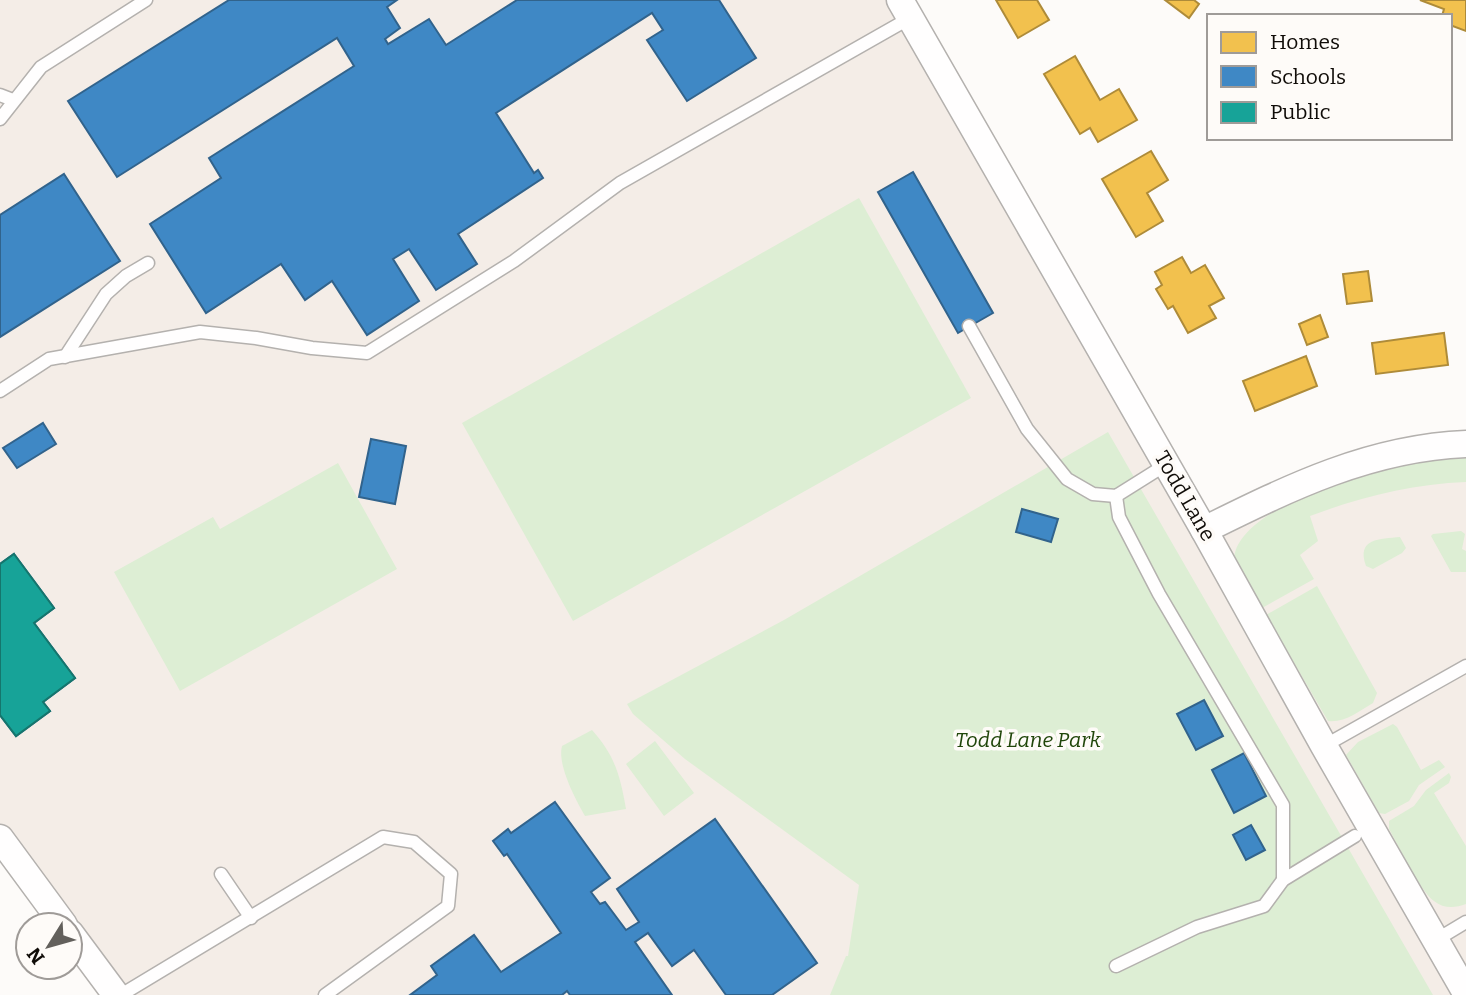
<svg xmlns="http://www.w3.org/2000/svg" width="1466" height="995" viewBox="0 0 1466 995" font-family="Bitter,serif">
<style>
.built{fill:#f4ede7}
.green{fill:#ddeed4}
.homes{fill:#f2c14e;stroke:#ae8b39;stroke-width:2}
.schools{fill:#3f88c5;stroke:#31638c;stroke-width:2}
.public{fill:#17a398;stroke:#15766d;stroke-width:2}
.lines{fill:none;stroke-linecap:round;stroke-linejoin:round}
.lane-casing{stroke:#b4b1ae;stroke-width:15}
.street-casing{stroke:#b4b1ae;stroke-width:29}
.lane{stroke:#fffefe;stroke-width:12}
.street{stroke:#fffefe;stroke-width:26}
.labels{text-anchor:middle;dominant-baseline:central;stroke-width:7;stroke-linejoin:round;paint-order:stroke}
.street-label{font-size:21px;fill:#100c08;stroke:#fefbf8}
.park-label{font-size:21px;font-style:italic;fill:#20460a;stroke:#fefbf8}
</style>
<rect width="100%" height="100%" fill="#fdfbf9"/>
<!-- built -->
<path class="built" d="M0 0H900L1204 530 1466 444V995H116L0 838Z"/>
<!-- green -->
<g class="green">
<path d="M859 198 971 398 573 621 462 423Z"/>
<path d="M1108 432 1433 995H830L846 956H848L859 885 685 759 633 714 627 704 784 620Z"/>
<path d="M1466 458V482C1412 484 1361 497 1310 516L1318 541 1300 555 1314 579 1262 608 1234 560C1235 508 1370 470 1412 463 1430 460 1448 459 1466 458Z"/>
<path d="M338 463 397 569 180 691 114 572 213 517 220 529Z"/>
<path d="M1461 531 1465 534 1462 549 1466 551V572H1451L1431 536 1433 534Z"/>
<path d="M1400 537 1406 548 1402 553 1373 569 1366 566C1356 538 1380 539 1400 537Z"/>
<path d="M1317 586 1377 693 1373 703C1359 711 1345 723 1328 721L1266 615Z"/>
<path d="M1393 724 1397 727 1421 770 1439 760 1445 767 1419 785 1409 801 1385 814 1379 813 1346 755 1358 742Z"/>
<path d="M592 730C615 756 620 775 626 809L585 816C575 799 557 764 562 746Z"/>
<path d="M655 741 694 793 664 816 626 764Z"/>
<path d="M1449 773 1451 777 1449 783 1434 793 1466 846V904C1455 908 1444 909 1434 901 1420 891 1398 845 1389 829V821L1414 806 1426 790Z"/>
</g>
<!-- homes -->
<g class="homes">
<path d="M996 0H1037L1049 20 1018 38Z"/>
<path d="M1165 0H1194L1199 4 1189 18Z"/>
<path d="M1420 0H1466V31L1450 25V16H1442L1444 9Z"/>
<path d="M1075 56 1100 100 1119 89 1137 120 1098 142 1090 128 1080 134 1044 74Z"/>
<path d="M1151 151 1168 180 1147 193 1163 221 1136 237 1102 179Z"/>
<path d="M1182 257 1191 273 1205 265 1224 298 1209 306 1216 318 1188 333 1173 306 1168 309 1156 289 1162 285 1155 272Z"/>
<path d="M1368 271 1372 301 1347 304 1343 274Z"/>
<path d="M1320 315 1328 337 1307 345 1299 324Z"/>
<path d="M1444 333 1448 365 1376 374 1372 343Z"/>
<path d="M1306 356 1317 386 1255 411 1243 381Z"/>
</g>
<!-- schools -->
<g class="schools">
<path d="M229 0H397L387 7 400 28 385 39 388 44 429 19 446 45 517 0H719L756 58 687 101 647 40 663 30 652 13 496 113 534 173 538 170 543 178 458 234 477 264 436 290 409 249 393 259 419 301 367 335 332 281 305 300 281 264 206 313 150 224 221 178 209 158 354 66 337 38 117 177 68 101Z"/>
<path d="M913 172 993 313 958 333 878 192Z"/>
<path d="M64 174 120 261 0 337V215Z"/>
<path d="M43 423 56 444 17 468 3 448Z"/>
<path d="M371 439 406 446 395 504 359 497Z"/>
<path d="M1022 509 1058 519 1051 542 1016 532Z"/>
<path d="M14 554 54 608 34 623 75 678 43 702 50 711 16 736 0 715V695L21 679 3 655 0 657V564Z"/>
<path d="M1204 700 1223 736 1196 750 1177 714Z"/>
<path d="M1244 753 1266 796 1234 813 1212 770Z"/>
<path d="M555 802 610 878 591 892 600 904 605 902 626 930 639 922 617 889 715 819 817 963 772 995H726L694 950 672 966 648 933 635 942 672 995H570L567 991 562 995H410L437 975 431 966 474 935 501 972 561 933 507 854 504 856 493 841 508 829 511 833Z"/>
<path d="M1251 825 1265 850 1246 860 1233 835Z"/>
</g>
<!-- public -->
<path class="public" d="M14 554 54 608 34 623 75 678 43 702 50 711 16 736 0 715V564Z"/>
<g class="lines">
<defs>
<g id="lane">
<path d="M0 95 13 100"/>
<path d="M0 119 41 67 146 0"/>
<path d="M969 326 1027 429 1067 479 1093 494 1116 496 1167 464"/>
<path d="M65 357 106 294 126 276 148 263"/>
<path d="M0 391 49 359 200 332 256 338 312 348 367 353 514 261 620 183 910 18"/>
<path d="M1116 496 1119 517 1159 594 1283 805V880"/>
<path d="M1324 746 1466 666"/>
<path d="M221 874 251 918"/>
<path d="M1436 940 1466 922"/>
<path d="M1116 966 1197 927 1264 906 1283 880 1355 836"/>
<path d="M121 995 383 837 414 842 451 874 448 906 325 995"/>
</g>
<g id="street">
<path d="M900 0 1204 530 1324 746 1466 993"/>
<path d="M1204 530C1289 488 1369 448 1466 444"/>
<path d="M0 838 64 925"/>
<path d="M70 933 116 995"/>
</g>
</defs>
<!-- lane casing -->
<use href="#lane" class="lane-casing"/>
<!-- street casing -->
<use href="#street" class="street-casing"/>
<!-- lane -->
<use href="#lane" class="lane"/>
<!-- street -->
<use href="#street" class="street"/>
</g>
<g class="labels">
<!-- street labels -->
<g class="street-label">
<text transform="translate(1185 496) rotate(60)">Todd Lane</text>
</g>
<!-- park labels -->
<g class="park-label">
<text x="1028" y="740">Todd Lane Park</text>
</g>
</g>
<!-- legend -->
<rect x="1207" y="14" width="245" height="126" fill="#fefbf8" stroke="#9f9b98" stroke-width="2"/>
<rect x="1221" y="32" width="35" height="21" fill="#f2c14e" stroke="#9f9b98" stroke-width="2"/>
<text x="1270" y="49" font-size="21" fill="#100c08">Homes</text>
<rect x="1221" y="66" width="35" height="21" fill="#3f88c5" stroke="#9f9b98" stroke-width="2"/>
<text x="1270" y="84" font-size="21" fill="#100c08">Schools</text>
<rect x="1221" y="102" width="35" height="21" fill="#17a398" stroke="#9f9b98" stroke-width="2"/>
<text x="1270" y="119" font-size="21" fill="#100c08">Public</text>
<!-- north arrow -->
<g transform="translate(49 946) rotate(233)"><circle r="33" fill="#fefbf8" stroke="#9f9b98" stroke-width="2"/>
<path d="M0-5L12 26L0 18L-12 26Z" fill="#63605c"/>
<text y="-10" font-size="19" font-weight="bold" text-anchor="middle" fill="#100c08">N</text>
</g>
</svg>
